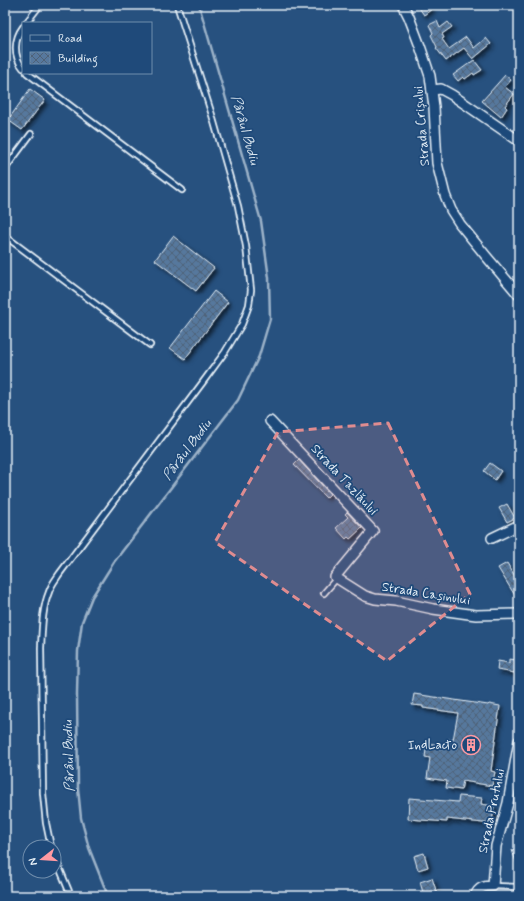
<svg xmlns="http://www.w3.org/2000/svg" width="524" height="901" viewBox="0 0 524 901" font-family="Mynerve,sans-serif">
<style>
.lines{fill:none;stroke-linecap:round;stroke-linejoin:round}
.stream{stroke:#9db3c9;stroke-width:2.5}
.building{fill:url(#building-cross-hatch);stroke:#e8f1f8;filter:url(#shadow)}
.lane-casing{stroke:#e8f1f8;stroke-width:8}
.street-casing{stroke:#e8f1f8;stroke-width:12}
.lane{stroke:#1f4a7a;stroke-width:4.5}
.street{stroke:#1f4a7a;stroke-width:9}
.marked{fill:#df8c90;fill-opacity:0.2;stroke:#df8c90;stroke-width:3;stroke-dasharray:8 5;stroke-linejoin:round}
.labels{text-anchor:middle;dominant-baseline:central;stroke-width:3.5;stroke-linejoin:round;paint-order:stroke}
.street-label{font-size:13px;fill:#e8f1f8;stroke:#1f4a7a}
.poi-label{font-size:13px;fill:#e8f1f8;stroke:#1f4a7a;text-anchor:end}
.water-label{font-size:14px;font-style:italic;fill:#d5e2ec;stroke:#1f4a7a}
</style>
<defs>
<pattern id="building-cross-hatch" width="8" height="8" patternUnits="userSpaceOnUse"><rect width="8" height="8" fill="#57789d"/><path d="M0 0l8 8M0 8l8-8" fill="none" stroke="#4f6278"/></pattern>
<filter id="shadow"><feDropShadow dx="3" dy="3" stdDeviation="2" flood-color="#0009"/></filter>
</defs>
<rect width="100%" height="100%" fill="#27517f"/>
<filter id="ink" filterUnits="userSpaceOnUse"><feTurbulence type="fractalNoise" baseFrequency=".025" numOctaves="2"/><feDisplacementMap in="SourceGraphic" scale="8" xChannelSelector="R" yChannelSelector="G"/><feConvolveMatrix kernelMatrix="1 2 1 2 8 2 1 2 1" color-interpolation-filters="sRGB"/></filter>
<g filter="url(#ink)">
<g class="lines">
<!-- stream -->
<path class="stream" d="M108 896 89 848 81 818 78 788 77 694 78 651 82 622 92 597 114 562 238 400 259 356 270 319 269 278 261 221 199 5"/>
</g>
<!-- building -->
<g class="building">
<path d="M417 5H429L432 9 424 15Z"/>
<path d="M437 21 440 28 448 22 452 27 442 34 444 38 442 39 449 49 466 37 474 48 486 38 491 44 473 59 464 48 446 61 436 48 437 47 431 35 433 33 429 25Z"/>
<path d="M474 60 482 70 474 75 473 73 465 79 463 77 458 81 453 75Z"/>
<path d="M505 75 511 80 505 87 514 94 505 106 507 108 501 117 482 101Z"/>
<path d="M30 89 45 100 22 130 8 120Z"/>
<path d="M173 236 214 268 196 291 155 260Z"/>
<path d="M214 291 228 302 185 359 170 348Z"/>
<path d="M299 460 330 494 326 498 294 465Z"/>
<path d="M490 463 501 471 495 480 484 471Z"/>
<path d="M507 504 515 518 507 522 499 508Z"/>
<path d="M347 512 362 528 350 539 348 537 346 539 336 528 348 517 345 514Z"/>
<path d="M507 563 519 583V602L498 568Z"/>
<path d="M509 659 517 660 515 673 497 670 498 661 509 663Z"/>
<path d="M414 694 488 705 489 704 500 706 491 771 495 772 492 786 463 781 461 790 446 788 447 781 427 778 430 758 425 757 427 743 446 746 448 739 453 740 458 713 423 708V706L412 705Z"/>
<path d="M459 796 482 798 481 804 494 806 492 824 447 819V822L408 819 409 798 458 802Z"/>
<path d="M519 848V868H518L512 850Z"/>
<path d="M424 853 428 867 418 870 414 856Z"/>
<path d="M432 878 438 896H424L420 882Z"/>
</g>
<g class="lines">
<defs>
<g id="lane">
<path d="M26 23 40 5"/>
<path d="M23 27C14 39 13 56 23 68"/>
<path d="M27 73 182 190"/>
<path d="M5 169 31 134"/>
<path d="M5 236 150 345"/>
<path d="M324 593 337 578"/>
<path d="M51 847 46 823 43 793 41 648C42 629 42 609 49 592 51 585 56 579 60 573L203 382 225 352 242 324 249 305 251 290 246 246 238 206 212 115 177 5"/>
<path d="M54 855 71 896"/>
<path d="M493 886 519 887"/>
</g>
<g id="street">
<path d="M403 5 409 17 420 46 430 76 434 107 437 163 445 195 451 210 460 224 486 256 519 295"/>
<path d="M432 90 441 89 452 95 519 141"/>
<path d="M270 421 373 531 335 577 365 596 375 599 396 601 433 609 476 615 519 614"/>
<path d="M492 538 519 525"/>
<path d="M475 896C479 887 484 886 493 886L496 846 508 803 519 741"/>
</g>
</defs>
<!-- lane casing -->
<use href="#lane" class="lane-casing"/>
<!-- street casing -->
<use href="#street" class="street-casing"/>
<!-- lane -->
<use href="#lane" class="lane"/>
<!-- street -->
<use href="#street" class="street"/>
</g>
</g>
<!-- marked area -->
<path class="marked" d="M388 423 470 594 387 661 215 542 278 432Z"/>
<!-- icons -->
<defs>
<symbol id="building-ring" viewBox="-11 -11 22 22"><circle r="9.5" fill="#1f4a7a" stroke="#ff9aa2" stroke-width="1.5"/><path d="M-4-6H4V6H1V3H-1V6H-4ZM-2.5-4.3h1.7v1.8h-1.7ZM.8-4.3h1.7v1.8H.8ZM-2.5-1h1.7V.8h-1.7ZM.8-1h1.7V.8H.8Z" fill="#ff9aa2"/></symbol>
</defs>
<g fill-rule="evenodd">
<use href="#building-ring" x="460" y="734" width="22" height="22"/>
</g>
<g class="labels">
<!-- street labels -->
<g class="street-label">
<text transform="translate(422 126) rotate(-95)">Strada Crișului</text>
<text transform="translate(344 480) rotate(47)">Strada Tazlăului</text>
<text transform="translate(426 594) rotate(9)">Strada Cașinului</text>
<text transform="translate(492 811) rotate(-78)">Strada Prutului</text>
</g>
<!-- poi labels -->
<g class="poi-label">
<text x="457" y="745">IndLacto</text>
</g>
<!-- water labels -->
<g class="water-label">
<text transform="translate(245 130) rotate(74)">Pârâul Budiu</text>
<text transform="translate(187 450) rotate(-53)">Pârâul Budiu</text>
<text transform="translate(69 756) rotate(-92)">Pârâul Budiu</text>
</g>
</g>
<!-- margin -->
<rect width="524" height="901" fill="none" stroke="#1f4a7a" stroke-width="20"/>
<rect x="10" y="10" width="504" height="881" fill="none" stroke="#e8f1f8" stroke-width="1.5" filter="url(#ink)"/>
<!-- legend -->
<rect x="22" y="22" width="130" height="52" fill="#1f4a7a" stroke="#6f8dac"/>
<rect x="30" y="35" width="20" height="6" fill="#1f4a7a" stroke="#6f8dac"/>
<text x="58" y="42" font-size="12" fill="#e8f1f8">Road</text>
<rect x="30" y="52" width="20" height="12" fill="url(#building-cross-hatch)" stroke="#6f8dac"/>
<text x="58" y="62" font-size="12" fill="#e8f1f8">Building</text>
<!-- north arrow -->
<g transform="translate(42 859) rotate(253)"><circle r="19" fill="#1f4a7a" stroke="#6f8dac"/>
<path d="M0-3L7 15L0 10L-7 15Z" fill="#ff9aa2"/>
<text y="-6" font-size="11" font-weight="bold" text-anchor="middle" fill="#e8f1f8">N</text>
</g>
</svg>
